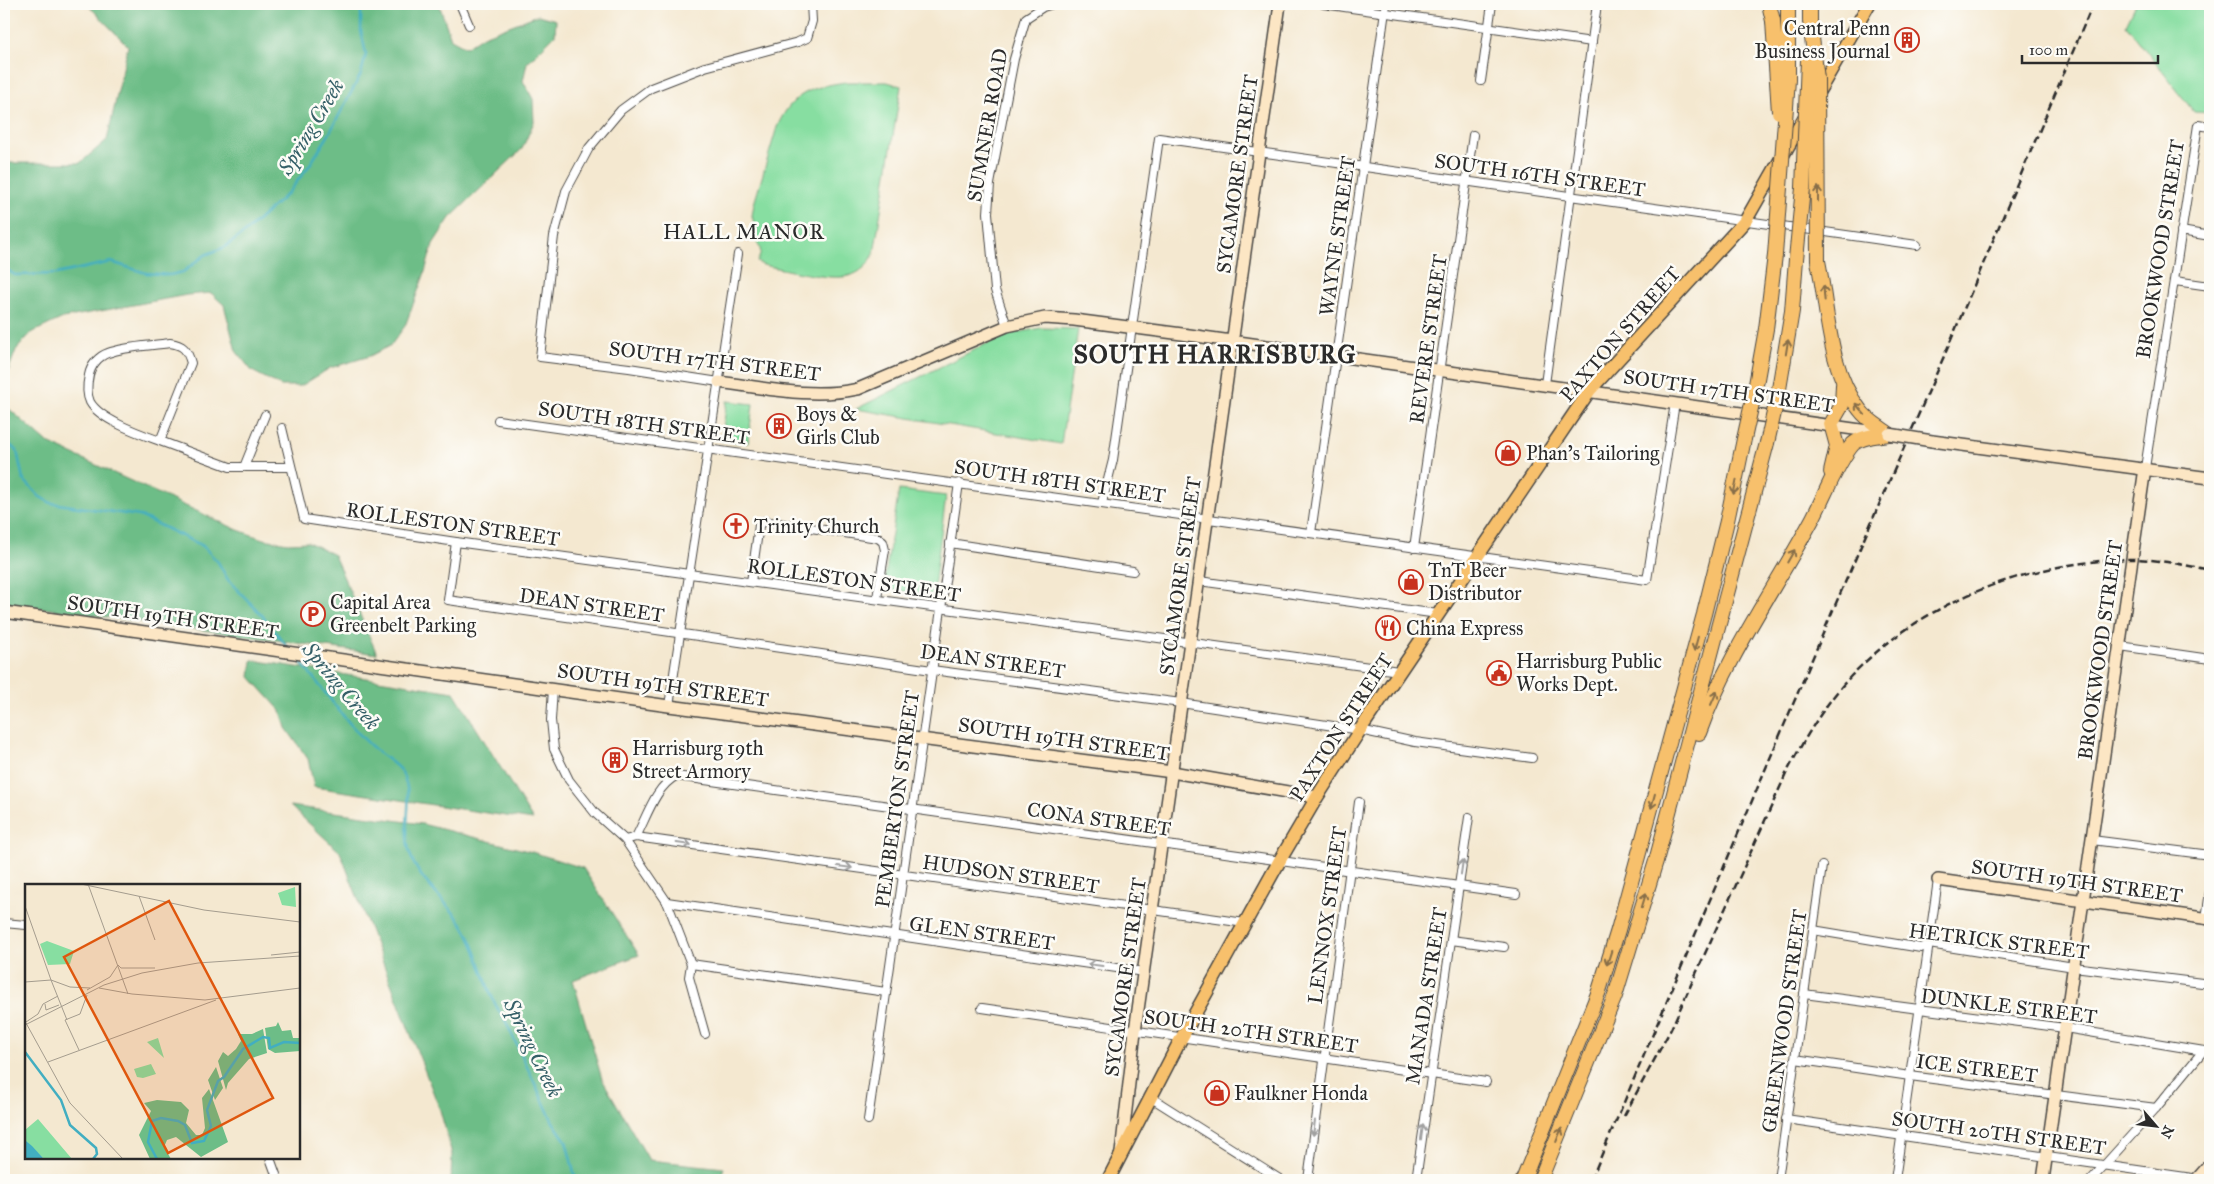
<svg xmlns="http://www.w3.org/2000/svg" width="2214" height="1184" viewBox="0 0 2214 1184" font-family="'IM FELL Great Primer',serif">
<style>
.green{fill:#87dea1;stroke:#598466}
.forest{fill:#6dbd87;stroke:#4c7459}
.lines{fill:none;stroke-linecap:round;stroke-linejoin:round}
.stream{stroke:#42aec1;stroke-width:2.5}
.street-casing{stroke:#494744;stroke-width:10}
.secondary-casing{stroke:#494744;stroke-width:14}
.primary-casing{stroke:#494744;stroke-width:15}
.highway-casing{stroke:#494744;stroke-width:16}
.street{stroke:#fff;stroke-width:8}
.secondary{stroke:#fce6c4;stroke-width:11}
.primary{stroke:#f7c06c;stroke-width:12}
.highway{stroke:#f7c06c;stroke-width:14}
.rail{stroke:#2b2b2b;stroke-width:2.5;stroke-dasharray:8 4;stroke-linecap:butt}
.secondary-bridge-casing{stroke:#494744;stroke-width:14;stroke-linecap:butt}
.highway-bridge-casing{stroke:#494744;stroke-width:16;stroke-linecap:butt}
.secondary-bridge{stroke:#fce6c4;stroke-width:11}
.highway-bridge{stroke:#f7c06c;stroke-width:14}
.oneway{stroke:#876e48}
.oneway2{stroke:#a0a0a0}
.labels{text-anchor:middle;dominant-baseline:central;stroke-width:5;stroke-linejoin:round;paint-order:stroke}
.poi-label{font-size:20px;fill:#2b2b2b;stroke:#fdfcf7;text-anchor:start}
.street-label{font-size:20px;fill:#2b2b2b;stroke:#fdfcf7}
.water-label{font-size:21px;font-style:italic;fill:#345f67;stroke:#fdfcf7}
.neighbourhood-label{font-size:21px;letter-spacing:1px;fill:#2b2b2b;stroke:#fdfcf7}
.district-label{font-size:25px;font-weight:bold;letter-spacing:1px;fill:#2b2b2b;stroke:#fdfcf7}
.inset-river{fill:none;stroke:#42aec1;stroke-width:2.5}
.inset-road{fill:none;stroke:#a49c8e;stroke-width:1}
.view{fill:#df570e;fill-opacity:0.15;stroke:#df570e;stroke-width:2.5}
.inset-edge{fill:none;stroke:#2b2b2b;stroke-width:2.5}
</style>
<rect width="100%" height="100%" fill="#fdfcf7"/>
<filter id="ink" filterUnits="userSpaceOnUse"><feTurbulence type="fractalNoise" baseFrequency=".02" numOctaves="2"/><feDisplacementMap in="SourceGraphic" scale="10" xChannelSelector="R" yChannelSelector="G"/><feConvolveMatrix kernelMatrix="1 2 1 2 8 2 1 2 1" color-interpolation-filters="sRGB"/></filter>
<filter id="wash" filterUnits="userSpaceOnUse"><feTurbulence type="fractalNoise" baseFrequency=".0096" numOctaves="4" result="noise"/><feDisplacementMap in="SourceGraphic" scale="20" xChannelSelector="R" yChannelSelector="G"/><feGaussianBlur stdDeviation="1.12" result="paint"/><feColorMatrix in="noise" values="0 0 0 0 0 0 0 0 0 0 0 0 0 0 0 0 0 1.4 0 .05"/><feComposite in="paint" operator="in"/></filter>
<g filter="url(#wash)">
<rect width="100%" height="100%" fill="#f4e8d0"/>
<!-- green -->
<g class="green">
<path d="M2136 4H2210V113L2194 112 2126 25Z"/>
<path d="M846 82H887L901 86 874 254C868 265 861 273 848 276 830 281 783 269 763 265L757 262C762 253 762 247 754 240L757 233 752 216 754 204 777 127C792 93 811 87 846 82Z"/>
<path d="M1041 328 1078 329 1061 444 856 409 1004 335Z"/>
<path d="M727 401 753 404 748 443 721 441Z"/>
<path d="M899 490 946 496 933 595 883 589Z"/>
</g>
<!-- forest -->
<g class="forest">
<path d="M87 4H439L451 39 466 47 483 36 538 15 556 20 555 35 527 63 523 81 533 99 534 122 522 149 450 218 433 244 424 275 405 326 391 345 370 356 330 368 301 386H281L252 371 236 351 224 305 211 293 187 295 63 318 31 333 16 350 4 382V163H80L107 140 128 46Z"/>
<path d="M4 389 7 407 48 443 238 530 263 539 288 543 308 542 334 555 377 654 4 603Z"/>
<path d="M252 660 454 692 533 820 314 787 308 759 286 728 281 711 250 677Z"/>
<path d="M290 806 422 824 532 852 583 868 639 955 573 980 602 1079 649 1160 724 1168 719 1180H451L452 1154 440 1110 340 852Z"/>
</g>
<g class="lines">
<!-- stream -->
<g class="stream">
<path d="M4 268 15 275 56 274 111 262 146 273 170 275 183 272 205 255 225 247 243 234 288 193 309 166 328 136 361 74 366 54 361 31V8L356 4"/>
<path d="M4 440 17 451 23 479 40 497 51 503 140 516 203 546 218 562 228 580 262 615 288 648"/>
<path d="M296 657C326 690 344 723 378 752 385 758 400 766 403 775 415 801 402 825 409 850 416 878 440 895 457 917 481 947 483 991 505 1020L553 1122 566 1141 576 1180"/>
</g>
</g>
</g>
<g filter="url(#ink)">
<g class="lines">
<defs>
<g id="street">
<path d="M460 4 469 25"/>
<path d="M1323 4 1592 42"/>
<path d="M1481 81 1492 4"/>
<path d="M2181 231 2210 236"/>
<path d="M2175 281 2210 286"/>
<path d="M1007 326 995 290 988 213 990 184 998 142 1014 59 1026 18 1043 7 1053 4"/>
<path d="M170 343C183 345 187 349 191 363L160 441C141 434 100 420 90 402 86 393 87 384 89 375 91 365 99 356 108 353 127 346 150 346 170 343Z"/>
<path d="M719 382 629 368 540 357 554 236 566 191 589 148 621 110 651 88 705 67 798 42 807 38 812 21 811 4"/>
<path d="M1545 384 1597 4"/>
<path d="M498 420 1647 580 1675 403"/>
<path d="M282 428 304 519 456 542 1399 671"/>
<path d="M160 441 230 467H291"/>
<path d="M244 467 265 415"/>
<path d="M2145 468 2198 125 2210 127"/>
<path d="M1102 503 1113 460 1159 138 1917 245"/>
<path d="M1311 533 1386 4"/>
<path d="M456 542 448 600 932 670 1181 703 1360 730 1415 742 1532 758"/>
<path d="M950 543 1133 571"/>
<path d="M1414 548 1473 135"/>
<path d="M1199 581 1438 614"/>
<path d="M751 582 759 525 764 521 878 538 883 542 885 550 877 598"/>
<path d="M2120 646 2210 659"/>
<path d="M553 689 551 720 554 749 569 780 595 813 625 840 667 902 691 964 689 977 705 1034"/>
<path d="M669 706 738 254"/>
<path d="M636 837C647 816 656 786 676 776L1516 894"/>
<path d="M625 840 636 837 1245 923"/>
<path d="M2092 840 2210 855"/>
<path d="M667 902 1144 972"/>
<path d="M2206 919 2210 891"/>
<path d="M4 923 26 925"/>
<path d="M1813 930 1921 948 1929 944 2074 967 2210 984"/>
<path d="M1451 940 1504 947"/>
<path d="M691 964 886 992"/>
<path d="M1804 994 2065 1028 2210 1052"/>
<path d="M982 1008 1486 1082"/>
<path d="M1795 1059 1910 1076 2156 1108"/>
<path d="M1150 1097 1281 1180"/>
<path d="M1786 1119 2206 1180"/>
<path d="M868 1120 959 483"/>
<path d="M270 1158 278 1180"/>
<path d="M1308 1180 1359 802"/>
<path d="M1416 1180 1469 817"/>
<path d="M1778 1180 1822 866"/>
<path d="M1895 1180 1938 880"/>
<path d="M2091 1180 2156 1108 2203 1051"/>
</g>
<g id="secondary">
<path d="M719 382C765 388 812 399 858 389L1007 326 1045 318 1074 320 1182 334 1882 433"/>
<path d="M1932 441 2210 478"/>
<path d="M4 612 669 706 1172 772 1317 797"/>
<path d="M1938 880 2210 919"/>
<path d="M1121 1153 1135 1031 1280 4"/>
<path d="M2043 1180 2145 468"/>
<path d="M2196 1180 2210 1164"/>
</g>
<g id="primary">
<path d="M1816 96 1869 4"/>
<path d="M1108 1180 1182 1037 1280 860 1317 797 1360 730 1590 390 1746 220 1807 113"/>
</g>
<g id="highway">
<path d="M1769 4 1773 21"/>
<path d="M1788 4V21"/>
<path d="M1810 4V21"/>
<path d="M1818 261C1828 309 1828 370 1860 410 1867 420 1880 427 1889 434"/>
<path d="M1755 390 1766 329 1775 255"/>
<path d="M1778 395 1792 311 1796 259"/>
<path d="M1831 472 1837 446 1831 424 1842 405 1843 385"/>
<path d="M1699 733C1726 657 1775 589 1813 518 1824 497 1838 461 1853 444 1862 436 1878 436 1889 434"/>
<path d="M1523 1180 1599 991 1618 930 1704 614 1727 521 1744 439"/>
<path d="M1540 1180 1615 996 1656 861 1767 443"/>
</g>
</defs>
<!-- street casing -->
<use href="#street" class="street-casing"/>
<!-- secondary casing -->
<use href="#secondary" class="secondary-casing"/>
<!-- primary casing -->
<use href="#primary" class="primary-casing"/>
<!-- highway casing -->
<use href="#highway" class="highway-casing"/>
<!-- street -->
<use href="#street" class="street"/>
<!-- secondary -->
<use href="#secondary" class="secondary"/>
<!-- primary -->
<use href="#primary" class="primary"/>
<!-- highway -->
<use href="#highway" class="highway"/>
<!-- rail -->
<g class="rail">
<path d="M1624 1116 1671 1029 1786 774C1804 739 1824 705 1851 676 1924 600 2028 562 2131 559 2158 559 2184 565 2210 570"/>
<path d="M1591 1180 1833 610 1948 347 2093 4"/>
</g>
<defs>
<path id="secondary-bridge" d="M1889 434 1932 441"/>
<g id="highway-bridge">
<path d="M1773 21 1779 112"/>
<path d="M1810 21 1817 79 1818 261"/>
<path d="M1775 255 1788 80V21"/>
<path d="M1796 259 1803 188 1808 60"/>
<path d="M1744 439 1755 390"/>
<path d="M1767 443 1778 395"/>
</g>
</defs>
<!-- secondary-bridge casing -->
<use href="#secondary-bridge" class="secondary-bridge-casing"/>
<!-- highway-bridge casing -->
<use href="#highway-bridge" class="highway-bridge-casing"/>
<!-- secondary-bridge -->
<use href="#secondary-bridge" class="secondary-bridge"/>
<!-- highway-bridge -->
<use href="#highway-bridge" class="highway-bridge"/>
</g>
<!-- one-way arrows -->
<defs><path id="oneway-shaft" d="M-6 0H5M1.5-3L5.5 0L1.5 3" fill="none" stroke-width="1.6" stroke-linecap="round" stroke-linejoin="round" transform="scale(1.25)"/></defs>
<g class="oneway">
<use href="#oneway-shaft" transform="translate(1818 194) rotate(-90)"/>
<use href="#oneway-shaft" transform="translate(1824 293) rotate(-95)"/>
<use href="#oneway-shaft" transform="translate(1787 347) rotate(-81)"/>
<use href="#oneway-shaft" transform="translate(1860 409) rotate(-130)"/>
<use href="#oneway-shaft" transform="translate(1735 487) rotate(102)"/>
<use href="#oneway-shaft" transform="translate(1791 556) rotate(-60)"/>
<use href="#oneway-shaft" transform="translate(1696 644) rotate(105)"/>
<use href="#oneway-shaft" transform="translate(1714 698) rotate(-66)"/>
<use href="#oneway-shaft" transform="translate(1653 801) rotate(105)"/>
<use href="#oneway-shaft" transform="translate(1644 900) rotate(-73)"/>
<use href="#oneway-shaft" transform="translate(1609 958) rotate(108)"/>
<use href="#oneway-shaft" transform="translate(1559 1135) rotate(-68)"/>
</g>
<g class="oneway2">
<use href="#oneway-shaft" transform="translate(684 844) rotate(8)"/>
<use href="#oneway-shaft" transform="translate(845 867) rotate(8)"/>
<use href="#oneway-shaft" transform="translate(1462 867) rotate(-82)"/>
<use href="#oneway-shaft" transform="translate(1095 965) rotate(-172)"/>
<use href="#oneway-shaft" transform="translate(1314 1128) rotate(97)"/>
<use href="#oneway-shaft" transform="translate(1422 1132) rotate(-82)"/>
</g>
</g>
<!-- icons -->
<defs>
<symbol id="building-ring" viewBox="-11 -11 22 22"><circle r="9.5" fill="#fdfcf7" stroke="#c8321e" stroke-width="1.5"/><path d="M-4-6H4V6H1V3H-1V6H-4ZM-2.5-4.3h1.7v1.8h-1.7ZM.8-4.3h1.7v1.8H.8ZM-2.5-1h1.7V.8h-1.7ZM.8-1h1.7V.8H.8Z" fill="#c8321e"/></symbol>
<symbol id="shop-ring" viewBox="-11 -11 22 22"><circle r="9.5" fill="#fdfcf7" stroke="#c8321e" stroke-width="1.5"/><path d="M-5-2.5h2.3a2.7 3.5 0 0 1 5.4 0H5L5.5 6h-11ZM-1.5-2.5h3a1.5 2.3 0 0 0-3 0Z" fill="#c8321e"/></symbol>
<symbol id="church-ring" viewBox="-11 -11 22 22"><circle r="9.5" fill="#fdfcf7" stroke="#c8321e" stroke-width="1.5"/><path d="M-1.2-6h2.4v3.5h3.3v2.4h-3.3V6h-2.4V-.1h-3.3v-2.4h3.3Z" fill="#c8321e"/></symbol>
<symbol id="parking-ring" viewBox="-11 -11 22 22"><circle r="9.5" fill="#fdfcf7" stroke="#c8321e" stroke-width="1.5"/><path d="M-3.5-5.5H1a3.5 3.5 0 0 1 0 7H-1V5.5H-3.5ZM-1-3.4V-.6H.8a1.4 1.4 0 0 0 0-2.8Z" fill="#c8321e"/></symbol>
<symbol id="restaurant-ring" viewBox="-11 -11 22 22"><circle r="9.5" fill="#fdfcf7" stroke="#c8321e" stroke-width="1.5"/><path d="M-5-6h1v4h1v-4h1v4h1v-4h1v5L-1.5 .5V6h-2V.5L-5-1ZM5-6V6H3V1.5H1.5Q1.5-4 5-6Z" fill="#c8321e"/></symbol>
<symbol id="civic-ring" viewBox="-11 -11 22 22"><circle r="9.5" fill="#fdfcf7" stroke="#c8321e" stroke-width="1.5"/><path d="M-.6-6.5H3V-4.5H.6V-3L4-1V1h2V6H-6V1h2V-1L-.6-3ZM-1.2 2.5V6h2.4V2.5Z" fill="#c8321e"/></symbol>
</defs>
<g fill-rule="evenodd">
<use href="#building-ring" x="1893" y="26" width="28" height="28"/>
<use href="#building-ring" x="765" y="412" width="28" height="28"/>
<use href="#shop-ring" x="1494" y="439" width="28" height="28"/>
<use href="#church-ring" x="722" y="512" width="28" height="28"/>
<use href="#shop-ring" x="1397" y="568" width="28" height="28"/>
<use href="#parking-ring" x="299" y="600" width="28" height="28"/>
<use href="#restaurant-ring" x="1374" y="614" width="28" height="28"/>
<use href="#civic-ring" x="1485" y="659" width="28" height="28"/>
<use href="#building-ring" x="601" y="746" width="28" height="28"/>
<use href="#shop-ring" x="1203" y="1079" width="28" height="28"/>
</g>
<g class="labels">
<!-- poi labels -->
<g class="poi-label">
<text x="1890" y="28" text-anchor="end">Central Penn<tspan x="1890" dy="23">Business Journal</tspan></text>
<text x="796" y="414">Boys &amp;<tspan x="796" dy="23">Girls Club</tspan></text>
<text x="1526" y="453">Phan's Tailoring</text>
<text x="754" y="526">Trinity Church</text>
<text x="1428" y="570">TnT Beer<tspan x="1428" dy="23">Distributor</tspan></text>
<text x="330" y="602">Capital Area<tspan x="330" dy="23">Greenbelt Parking</tspan></text>
<text x="1406" y="628">China Express</text>
<text x="1516" y="661">Harrisburg Public<tspan x="1516" dy="23">Works Dept.</tspan></text>
<text x="632" y="748">Harrisburg 19th<tspan x="632" dy="23">Street Armory</tspan></text>
<text x="1234" y="1093">Faulkner Honda</text>
</g>
<!-- street labels -->
<g class="street-label">
<text transform="translate(987 125) rotate(-80)">SUMNER ROAD</text>
<text transform="translate(1237 174) rotate(-82)">SYCAMORE STREET</text>
<text transform="translate(1540 175) rotate(8)">SOUTH 16TH STREET</text>
<text transform="translate(1337 236) rotate(-82)">WAYNE STREET</text>
<text transform="translate(2160 249) rotate(-81)">BROOKWOOD STREET</text>
<text transform="translate(1620 334) rotate(-49)">PAXTON STREET</text>
<text transform="translate(1428 339) rotate(-82)">REVERE STREET</text>
<text transform="translate(715 361) rotate(7)">SOUTH 17TH STREET</text>
<text transform="translate(1729 391) rotate(8)">SOUTH 17TH STREET</text>
<text transform="translate(644 423) rotate(8)">SOUTH 18TH STREET</text>
<text transform="translate(1060 481) rotate(8)">SOUTH 18TH STREET</text>
<text transform="translate(453 524) rotate(8)">ROLLESTON STREET</text>
<text transform="translate(1180 576) rotate(-82)">SYCAMORE STREET</text>
<text transform="translate(854 580) rotate(8)">ROLLESTON STREET</text>
<text transform="translate(592 605) rotate(8)">DEAN STREET</text>
<text transform="translate(173 617) rotate(8)">SOUTH 19TH STREET</text>
<text transform="translate(2100 650) rotate(-82)">BROOKWOOD STREET</text>
<text transform="translate(993 661) rotate(8)">DEAN STREET</text>
<text transform="translate(663 685) rotate(8)">SOUTH 19TH STREET</text>
<text transform="translate(1341 727) rotate(-57)">PAXTON STREET</text>
<text transform="translate(1064 739) rotate(8)">SOUTH 19TH STREET</text>
<text transform="translate(897 799) rotate(-82)">PEMBERTON STREET</text>
<text transform="translate(1099 819) rotate(8)">CONA STREET</text>
<text transform="translate(1011 874) rotate(8)">HUDSON STREET</text>
<text transform="translate(2077 881) rotate(8)">SOUTH 19TH STREET</text>
<text transform="translate(1327 915) rotate(-82)">LENNOX STREET</text>
<text transform="translate(982 933) rotate(8)">GLEN STREET</text>
<text transform="translate(1999 941) rotate(7)">HETRICK STREET</text>
<text transform="translate(1125 977) rotate(-82)">SYCAMORE STREET</text>
<text transform="translate(1426 996) rotate(-81)">MANADA STREET</text>
<text transform="translate(2009 1006) rotate(7)">DUNKLE STREET</text>
<text transform="translate(1784 1021) rotate(-82)">GREENWOOD STREET</text>
<text transform="translate(1251 1031) rotate(8)">SOUTH 20TH STREET</text>
<text transform="translate(1977 1068) rotate(7)">ICE STREET</text>
<text transform="translate(1999 1133) rotate(8)">SOUTH 20TH STREET</text>
</g>
<!-- water labels -->
<g class="water-label">
<text transform="translate(311 127) rotate(-59)">Spring Creek</text>
<text transform="translate(341 686) rotate(50)">Spring Creek</text>
<text transform="translate(533 1048) rotate(64)">Spring Creek</text>
</g>
<!-- neighbourhood labels -->
<g class="neighbourhood-label">
<text x="744" y="232">HALL MANOR</text>
</g>
<!-- district labels -->
<g class="district-label">
<text x="1215" y="354">SOUTH HARRISBURG</text>
</g>
</g>
<!-- overview -->
<g transform="translate(25 884)">
<rect width="275" height="275" fill="#f4e8d0"/>
<path d="M270 3 271 23 257 21 253 9ZM22 57 49 67 45 80 23 81 15 60ZM133 154 139 174 122 158ZM126 180 131 190 118 194 112 193 109 185ZM13 235 47 275H19L0 256V246Z" fill="#87dea1"/>
<path d="M253 138 257 147 266 146 268 154H275V167L250 169 243 165 240 144 251 142ZM238 145 242 169 224 175 203 199 201 206 193 177 198 168 203 172 211 165 216 157 213 150H227ZM191 183 198 204 190 216 183 196ZM184 205 203 258 176 273 151 253 142 256 139 263 146 275H125L114 251 126 227 119 219 132 216 156 218 164 226 161 239 171 251H177L180 244 177 214Z" fill="#6dbd87"/>
<path d="M0 256 7 262 19 275H0Z" fill="#42aec1"/>
<path class="inset-river" d="M0 168 36 216 45 241 71 264 72 270 68 275M132 275 123 258 127 237 136 234 153 237 160 241 167 259 179 257 186 242 182 226 193 197 199 193 218 165 238 153 244 154 245 164 259 158 275 159"/>
<path class="inset-road" d="M56 0 179 26 275 38M63 0 103 110M114 12 130 56M0 22 26 96 45 103 65 104M246 71 275 68M26 96 42 136M0 98 26 96M74 104 107 110 180 116 275 104M62 106 85 93 93 81 96 84H130M20 120 21 126 34 121M40 136 54 166M40 136 55 130 62 111M1 138 13 130 18 120 33 112M1 139 45 219 98 275M0 141 79 101 117 89 173 79 275 72M23 178 191 116"/>
<path class="view" d="M144 17 248 214 143 269 39 73Z"/>
<rect width="275" height="275" class="inset-edge"/>
</g>
<!-- margin -->
<rect width="2214" height="1184" fill="none" stroke="#fdfcf7" stroke-width="20"/>
<!-- north arrow -->
<g transform="translate(2156 1126) rotate(118)" stroke="#fdfcf7" stroke-width="4" paint-order="stroke">
<path d="M0-4L9 19L0 12L-9 19Z" fill="#2b2b2b"/>
<text y="-8" font-size="14" font-weight="bold" text-anchor="middle" fill="#2b2b2b">N</text>
</g>
<!-- scale -->
<path d="M2022 55v8h136v-8" fill="none" stroke="#2b2b2b" stroke-width="2.5"/>
<text x="2029" y="55" font-size="15" fill="#2b2b2b" stroke="#fdfcf7" stroke-width="4" paint-order="stroke">100 m</text>
</svg>
